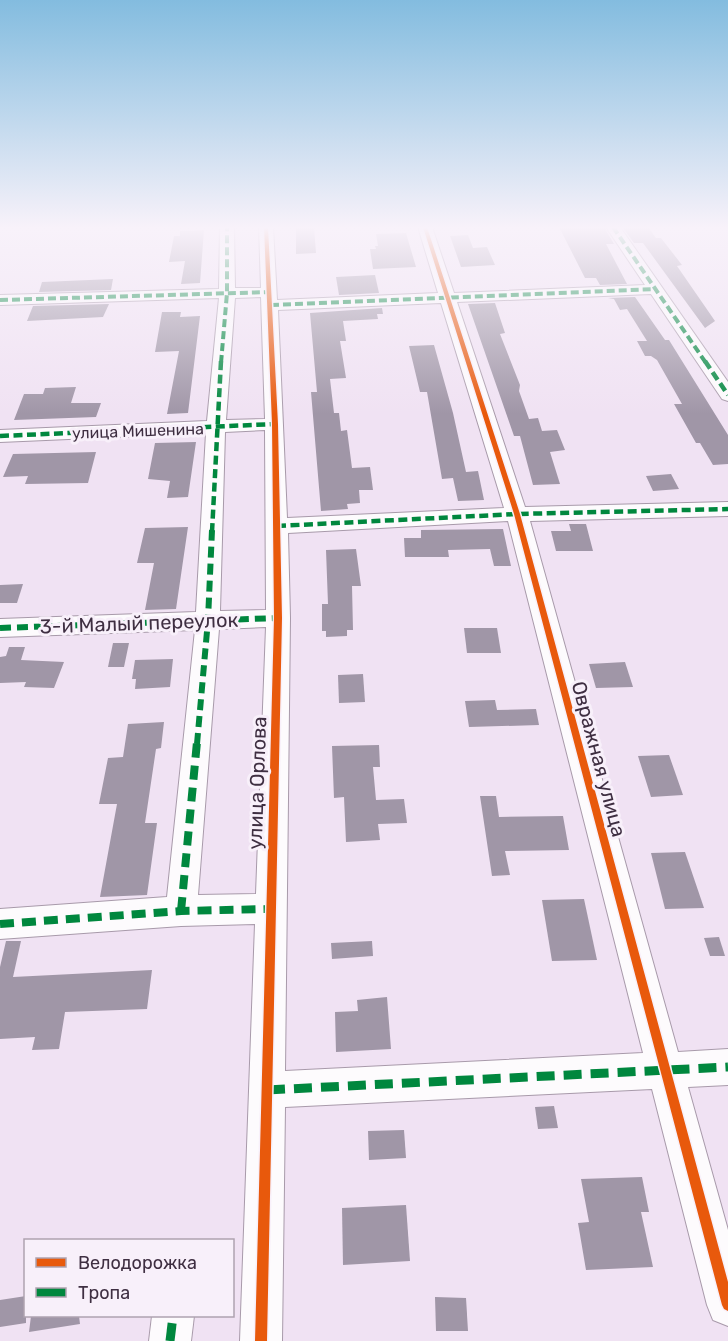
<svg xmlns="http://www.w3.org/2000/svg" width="728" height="1341" viewBox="0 0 728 1341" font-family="Rubik,sans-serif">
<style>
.building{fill:#a096a7}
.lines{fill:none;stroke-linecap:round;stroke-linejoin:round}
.minor-casing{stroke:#a89aaa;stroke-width:2}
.minor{fill:#fdfbfd;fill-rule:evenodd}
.quiet-far4{stroke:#00873e;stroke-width:4;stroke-dasharray:8 4;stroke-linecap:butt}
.quiet-far3{stroke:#00873e;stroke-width:4.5;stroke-dasharray:9 4.5;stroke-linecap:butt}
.quiet-far2{stroke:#00873e;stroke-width:6;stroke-dasharray:11 6;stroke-linecap:butt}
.quiet-far1{stroke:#00873e;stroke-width:8;stroke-dasharray:14 8;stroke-linecap:butt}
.quiet{stroke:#00873e;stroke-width:9;stroke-dasharray:18 9;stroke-linecap:butt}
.cycleway-casing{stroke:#f8f0fa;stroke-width:3}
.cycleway{fill:#e8590c;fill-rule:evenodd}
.labels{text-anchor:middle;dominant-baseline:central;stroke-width:6;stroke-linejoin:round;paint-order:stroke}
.far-street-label{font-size:16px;fill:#3f2f42;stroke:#f8f0fa}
.street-label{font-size:20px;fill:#3f2f42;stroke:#f8f0fa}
</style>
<rect width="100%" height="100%" fill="#f0e2f3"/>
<!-- building -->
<g class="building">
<path d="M296 227H314L316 253 296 254Z"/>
<path d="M559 227H604L614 244H606L627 284 600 285 596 278H585Z"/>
<path d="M648 227 656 238H661L682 265 677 266 715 321 705 328 643 243H634L623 228Z"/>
<path d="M204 230 200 283 181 284 185 261 169 262 174 236H180V231Z"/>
<path d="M406 233 416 267 373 269 370 249H376L375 246H378L376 234Z"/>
<path d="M468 235 473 248 487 247 495 265 461 267 450 236Z"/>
<path d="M375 275 379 293 339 295 336 277Z"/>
<path d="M113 279 111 290 39 292 42 282Z"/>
<path d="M635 297 665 340H669L728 435V464L713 465 700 443H696L674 404H682L657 360 651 356H645L637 341H647L627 309 620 310 614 299 608 298Z"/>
<path d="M495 303 505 333 500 334 520 385 519 391 529 419 538 418 542 431 557 430 565 450 550 452 560 484 533 485 520 436H514L468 304Z"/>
<path d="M109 304 103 317 27 321 33 306Z"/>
<path d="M382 308 383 314H377L378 319 343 321 346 341H340L346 378 330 379 334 413H339L341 431 347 430 352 468 370 467 373 490H359L360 503 347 504 348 509 321 511 311 392H317L310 313Z"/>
<path d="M162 312H181L180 317 200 316 188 413 167 414 179 351 155 352Z"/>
<path d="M434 345 453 413 466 472 478 471 484 500 458 501 453 478 442 479 427 392H420L409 346Z"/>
<path d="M76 387 71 403H101L96 417 14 420 24 394H43L45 388Z"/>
<path d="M196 442 188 497 167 498 170 481 148 479 155 443Z"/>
<path d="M96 452 88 483 25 484 28 476 3 477 13 454Z"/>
<path d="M671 474 679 489 653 491 646 476Z"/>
<path d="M569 524H586L593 551H556L551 531H571Z"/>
<path d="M188 527 176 609 145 610 154 563H137L145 528Z"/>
<path d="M503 529 511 566H494L490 549 448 550 449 557H405L404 538H421V530Z"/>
<path d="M356 549 361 586H352L353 630H347V636L326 637V631H322V604H328L326 550Z"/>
<path d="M23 584 17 603H0V585Z"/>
<path d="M464 628H497L501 653H467Z"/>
<path d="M113 643H129L124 667H108Z"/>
<path d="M9 647H25L21 660 64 662 54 688 24 687 26 682 0 683V657L6 656Z"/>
<path d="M173 659 170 687 135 689 136 679H132L135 660Z"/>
<path d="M625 662 633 687 596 688 589 664Z"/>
<path d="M363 674 365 702 339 703 338 675Z"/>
<path d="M495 700 497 710 536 709 539 725 469 727 465 701Z"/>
<path d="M164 722 161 748 156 749 145 823H157L147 895 100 897 117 804H99L108 758 123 757 128 724Z"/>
<path d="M379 745 380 767H373L376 800 404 799 407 823 378 824 380 840 346 842 344 797 334 798 332 746Z"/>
<path d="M669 755 683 795 651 797 638 756Z"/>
<path d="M480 796H496L499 817 563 816 569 850 505 851 510 875 492 876Z"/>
<path d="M685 852 704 908 665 909 651 853Z"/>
<path d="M584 899 597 960 552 961 542 900Z"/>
<path d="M719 937 725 956H710L704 938Z"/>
<path d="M6 941H21L13 977 152 970 147 1009 65 1012 59 1049 32 1050 35 1037 0 1039V967Z"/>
<path d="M372 941 373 956 332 959 331 943Z"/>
<path d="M387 997 391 1049 336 1052 335 1012 358 1011 357 1000Z"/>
<path d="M554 1106 558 1128 538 1129 535 1107Z"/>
<path d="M404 1130 406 1158 369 1160 368 1131Z"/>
<path d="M642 1177 649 1212H641L653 1267 586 1270 578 1223 589 1222 581 1179Z"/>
<path d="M406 1205 410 1261 343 1265 342 1208Z"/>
<path d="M26 1296V1323L0 1327V1300Z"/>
<path d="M435 1297 466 1298 468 1331H436Z"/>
<path d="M31 1316H79L80 1324 29 1332Z"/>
</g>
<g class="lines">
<defs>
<g id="minor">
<path d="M220 227H234L235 288H261L259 227H273L277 300 438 293 418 227H432L454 293 645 285 606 227H620L728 382V401L722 399 651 294 457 302 525 507 728 502V516L530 521 678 1052 728 1049V1085L688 1087 728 1230V1326L713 1320 707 1305 652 1089 285 1107 282 1341H240L255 924 181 926 0 939V909L167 897 195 630 0 637V619L196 612 206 433 0 442V430L207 421 219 298 0 305V295L219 289ZM261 297 265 419 226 420 235 298ZM441 303 504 508 287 518 278 310ZM265 430 266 610 220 611 225 432ZM508 521 643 1053 285 1071 290 618 288 533ZM266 627 256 894 198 895 219 629Z"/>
<path d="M152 1316H194L191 1341H149Z"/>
</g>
</defs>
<!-- minor casing -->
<use href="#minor" class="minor-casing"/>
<!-- minor -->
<use href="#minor" class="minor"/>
<!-- quiet-far4 -->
<g class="quiet-far4">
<path d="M613 227 706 363"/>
<path d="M0 300 270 292"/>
<path d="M271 305 655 289"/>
<path d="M221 363 227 293V227"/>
</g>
<!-- quiet-far3 -->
<g class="quiet-far3">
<path d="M705 361 728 395"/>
<path d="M0 436 275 424"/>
<path d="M277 526 517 514 728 509"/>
<path d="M212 532 221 361"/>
</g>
<!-- quiet-far2 -->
<g class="quiet-far2">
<path d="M0 628 278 618"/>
<path d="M197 744 208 620 212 530"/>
</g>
<!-- quiet-far1 -->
<g class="quiet-far1">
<path d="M181 911 197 742"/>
<path d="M0 924 181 911 269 909"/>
</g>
<!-- quiet -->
<g class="quiet">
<path d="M267 1090 728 1067"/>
<path d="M170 1341 173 1316"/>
</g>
<defs>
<g id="cycleway">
<path d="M264 227H268L278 424 282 618 267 1341H255L274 618 272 424Z"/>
<path d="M423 227H427L520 514 728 1282V1311L724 1309 722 1305 514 514Z"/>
</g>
</defs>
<!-- cycleway casing -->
<use href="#cycleway" class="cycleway-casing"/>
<!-- cycleway -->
<use href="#cycleway" class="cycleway"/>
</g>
<!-- sky -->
<linearGradient id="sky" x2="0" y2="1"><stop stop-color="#83bcdf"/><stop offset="0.55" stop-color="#f8f2fa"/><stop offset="1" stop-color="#f8f2fa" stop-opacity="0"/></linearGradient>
<rect width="728" height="414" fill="url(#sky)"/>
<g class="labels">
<!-- far-street labels -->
<g class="far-street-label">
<text transform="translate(138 431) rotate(-2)">улица Мишенина</text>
</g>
<!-- street labels -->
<g class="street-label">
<text transform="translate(139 623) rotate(-2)">3-й Малый переулок</text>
<text transform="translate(599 759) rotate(75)">Овражная улица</text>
<text transform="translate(257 783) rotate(-88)">улица Орлова</text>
</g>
</g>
<!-- legend -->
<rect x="24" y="1239" width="210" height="78" fill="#f8f0fa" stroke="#aea3b0" stroke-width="1.5"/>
<rect x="36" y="1258" width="30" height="9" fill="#e8590c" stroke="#aea3b0" stroke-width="1.5"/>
<text x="78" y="1269" font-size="18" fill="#3f2f42">Велодорожка</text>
<rect x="36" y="1288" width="30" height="9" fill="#00873e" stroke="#aea3b0" stroke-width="1.5"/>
<text x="78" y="1299" font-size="18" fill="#3f2f42">Тропа</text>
</svg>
